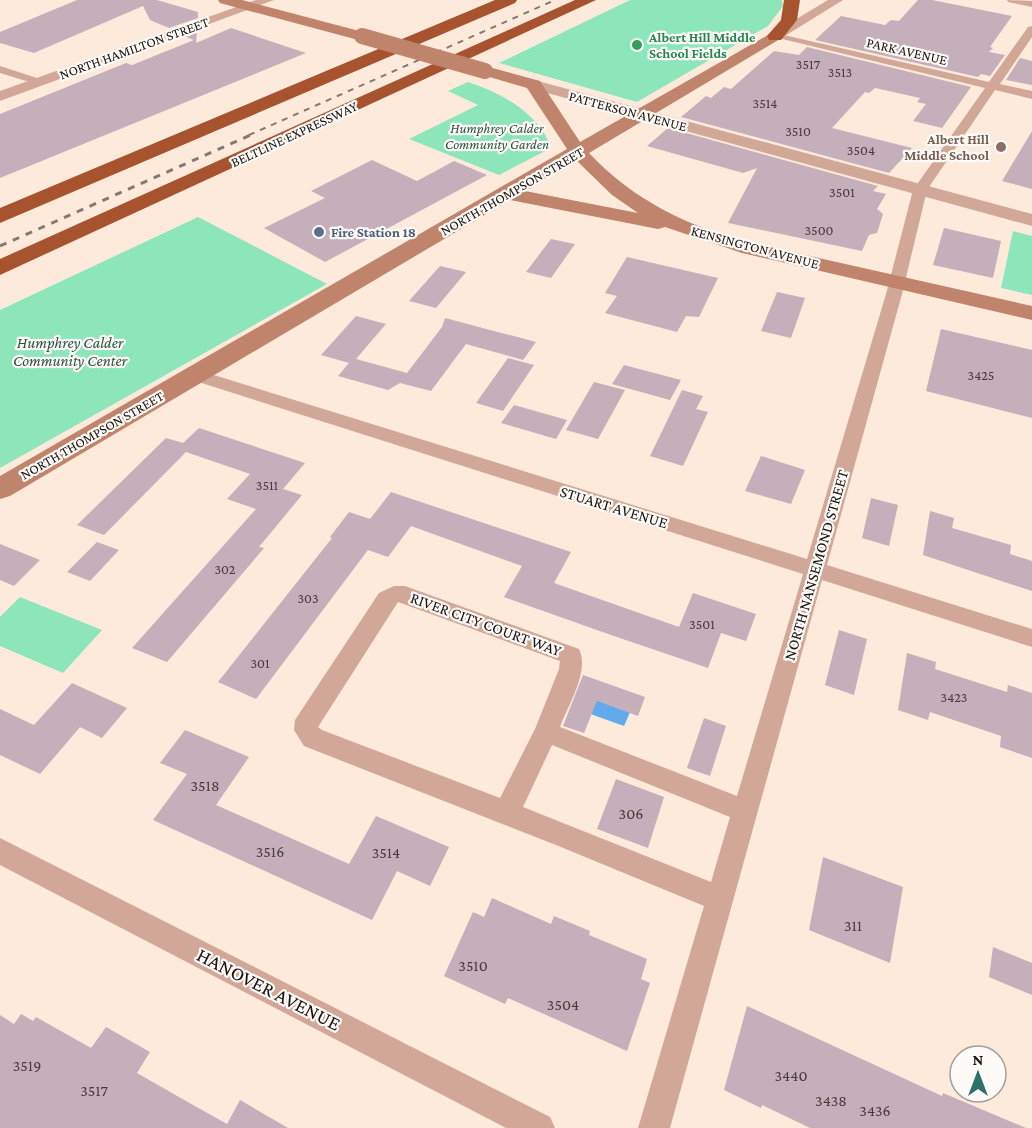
<svg xmlns="http://www.w3.org/2000/svg" width="1032" height="1128" viewBox="0 0 1032 1128" font-family="'Crimson Pro',serif">
<style>
.green{fill:#8de5ba}
.water{fill:#61aaeb}
.building{fill:#c4afba}
.lines{fill:none;stroke-linecap:round;stroke-linejoin:round}
.minor{fill:#d1a897;fill-rule:evenodd}
.tertiary{fill:#d1a897;fill-rule:evenodd}
.secondary{fill:#c0846c;fill-rule:evenodd}
.motorway{fill:#a7532f;fill-rule:evenodd}
.rail-far1{stroke:#85796f;stroke-width:2;stroke-dasharray:6 6;stroke-linecap:butt}
.rail{stroke:#85796f;stroke-width:3;stroke-dasharray:7 7;stroke-linecap:butt}
.secondary-bridge{stroke:#c0846c;stroke-width:16}
.leisure-dot{fill:#2e9e5b;stroke:#fefaf7;stroke-width:2}
.education-dot{fill:#8d6e63;stroke:#fefaf7;stroke-width:2}
.service-dot{fill:#5c6f8a;stroke:#fefaf7;stroke-width:2}
.labels{text-anchor:middle;dominant-baseline:central;stroke-width:4.5;stroke-linejoin:round;paint-order:stroke}
.far-leisure-label{font-size:14px;font-weight:bold;fill:#27864d;stroke:#fefaf7;text-anchor:start}
.far-street-label{font-size:14px;fill:#1b1510;stroke:#fefaf7}
.number-label{font-size:14px;fill:#453c3a}
.far-park-label{font-size:14px;font-style:italic;fill:#27533e;stroke:#fefaf7}
.far-education-label{font-size:14px;font-weight:bold;fill:#785e54;stroke:#fefaf7;text-anchor:end}
.far-service-label{font-size:14px;font-weight:bold;fill:#4e5e75;stroke:#fefaf7;text-anchor:start}
.park-label{font-size:16px;font-style:italic;fill:#27533e;stroke:#fefaf7}
.street-label{font-size:16px;fill:#1b1510;stroke:#fefaf7}
.near-number-label{font-size:16px;fill:#453c3a}
.near-street-label{font-size:20px;fill:#1b1510;stroke:#fefaf7}
</style>
<rect width="100%" height="100%" fill="#fdeadb"/>
<!-- green -->
<g class="green">
<path d="M630 0H782L783 6 768 26 637 102 499 63Z"/>
<path d="M468 82C500 92 540 114 551 148L499 175 409 139 478 105 448 91Z"/>
<path d="M198 217 327 284 0 468V310Z"/>
<path d="M1013 231 1032 236V295L1001 288Z"/>
<path d="M20 597 102 630 63 673 0 646V617Z"/>
</g>
<!-- water -->
<path class="water" d="M592 696 631 710 624 726 585 712Z"/>
<!-- building -->
<g class="building">
<path d="M77 0H157L198 12V18L169 28 150 20 143 6 34 53 0 43V32Z"/>
<path d="M918 0H932L1012 16 990 47 993 48 989 52 1005 55 990 76 981 74 978 77 815 40 841 16 885 25 891 20 899 21Z"/>
<path d="M231 28 306 53 0 178V114L126 63 132 65 194 40 184 36 197 31 196 43Z"/>
<path d="M807 47 971 87 942 128 913 121 926 104 917 102 920 98 875 88 869 93 865 92 832 128 912 148 889 173 681 117 706 96 711 98 724 87 731 89 774 51 799 55Z"/>
<path d="M1020 58 1032 61V85L1006 80Z"/>
<path d="M668 128 878 186 873 191 886 194 877 209 883 214 877 233 869 235 862 251 728 223 757 168 743 173 647 146Z"/>
<path d="M1032 131V189L1002 181Z"/>
<path d="M372 160 417 181 454 161 487 175 325 262 264 228 325 198 311 191Z"/>
<path d="M944 228 1001 241 993 278 933 265Z"/>
<path d="M551 239 575 244 551 278 526 272Z"/>
<path d="M627 257 718 278 699 317 686 316 677 332 605 313 617 296 605 293Z"/>
<path d="M440 266 466 272 436 308 409 301Z"/>
<path d="M777 292 805 298 791 338 761 331Z"/>
<path d="M356 316 386 324 356 359 407 373 442 327 445 318 536 342 523 360 466 344 431 391 400 383 388 390 338 376 349 363 321 355Z"/>
<path d="M941 329 1032 350V418L926 391Z"/>
<path d="M508 358 534 365 503 411 476 403Z"/>
<path d="M624 365 681 380 670 400 612 384Z"/>
<path d="M594 382 625 390 598 439 566 430Z"/>
<path d="M682 390 703 396 696 409 708 412 683 466 650 456Z"/>
<path d="M514 405 567 420 556 439 501 423Z"/>
<path d="M199 428 305 463 283 489 302 495 259 547 264 548 167 662 132 648 256 509 227 499 250 474 186 452 104 535 77 525 166 438 183 443Z"/>
<path d="M761 456 805 470 791 504 745 491Z"/>
<path d="M391 492 571 552 554 583 679 627 693 593 756 614 746 641 721 633 708 668 611 635 504 597 522 566 411 526 388 557 368 550 256 699 218 682 332 538 330 537 349 512 370 519Z"/>
<path d="M871 498 898 505 889 546 862 538Z"/>
<path d="M930 511 954 518 952 528 1011 545 1010 554 1032 561V591L923 555Z"/>
<path d="M97 542 119 550 90 581 67 572Z"/>
<path d="M0 544 40 560 14 586 0 580Z"/>
<path d="M839 630 867 639 854 695 825 685Z"/>
<path d="M907 653 936 662 935 669 1007 692 1008 685 1032 693V758L1000 747 1001 736 930 712 928 720 898 710Z"/>
<path d="M583 675 645 697 638 716 597 701 584 733 563 726Z"/>
<path d="M72 683 127 708 102 738 80 727 40 774 0 755V709L34 725Z"/>
<path d="M704 718 726 726 710 776 687 768Z"/>
<path d="M185 730 249 757 216 805 349 864 376 816 449 847 430 886 397 871 372 920 153 820 187 774 160 763Z"/>
<path d="M616 779 664 797 648 848 597 829Z"/>
<path d="M823 857 903 887 890 963 809 930Z"/>
<path d="M492 898 551 924 554 916 590 931 589 935 647 959 641 979 650 983 627 1051 508 998 505 1004 444 976 473 912 484 917Z"/>
<path d="M993 947 1032 963V995L989 977Z"/>
<path d="M747 1006 942 1096 943 1093 1026 1128H810L762 1105 761 1108 724 1090Z"/>
<path d="M21 1014 33 1021 36 1017 91 1048 106 1027 150 1052 137 1073 186 1101 227 1124 240 1100 288 1128H0V1015L14 1024Z"/>
</g>
<g class="lines">
<!-- minor -->
<g class="minor">
<path d="M1007 0 1032 1V7L1008 2Z"/>
<path d="M1032 26V37L1000 84 1032 91V99L995 90 927 190 902 294 827 565 1032 629V647L822 580 670 1128H638L704 906 556 845 304 746 294 730 295 720 379 593 394 586H405L579 649C590 671 568 705 560 727L737 796 803 574 189 379 186 375 189 371H201L807 559 886 294 913 190 985 88 770 36 775 33 989 82 1028 27ZM398 602 560 661 559 669 535 729 500 798 322 730 318 727ZM552 745 730 817 711 882 523 807Z"/>
<path d="M0 66 43 80 45 82 39 85 0 73Z"/>
<path d="M0 838 550 1117 555 1128H506L0 865Z"/>
</g>
<!-- tertiary -->
<g class="tertiary">
<path d="M256 0H274L0 101V91Z"/>
<path d="M828 0H843L780 39 775 40 768 36Z"/>
<path d="M534 80 1032 214V226L529 88 526 85 529 82Z"/>
</g>
<!-- secondary -->
<g class="secondary">
<path d="M218 0H242L367 33 370 36 362 41 220 3Z"/>
<path d="M775 31 783 36 780 39 589 153C634 201 689 227 752 243L1032 306V320L742 253 665 227 658 229 510 200 10 496 0 499V476L567 149 527 88 479 74 477 71 479 68 485 66 540 81 580 142ZM576 160 612 195 638 213 525 191Z"/>
</g>
<!-- motorway -->
<g class="motorway">
<path d="M495 0H517L515 3 0 223V208Z"/>
<path d="M575 0H596L0 275V259Z"/>
<path d="M784 0H800L797 20 781 40H769L767 36 781 20Z"/>
</g>
<!-- rail-far1 -->
<path class="rail-far1" d="M249 135 555 0"/>
<!-- rail -->
<path class="rail" d="M0 246 253 134"/>
<!-- secondary-bridge -->
<path class="secondary-bridge" d="M362 36 485 71"/>
</g>
<!-- markers -->
<circle class="leisure-dot" cx="637" cy="45" r="6"/>
<circle class="education-dot" cx="1001" cy="147" r="6"/>
<circle class="service-dot" cx="319" cy="232" r="6"/>
<g class="labels">
<!-- far-leisure labels -->
<g class="far-leisure-label">
<text x="649" y="37">Albert Hill Middle<tspan x="649" dy="16">School Fields</tspan></text>
</g>
<!-- far-street labels -->
<g class="far-street-label">
<text transform="translate(134 48) rotate(-20)">NORTH HAMILTON STREET</text>
<text transform="translate(907 51) rotate(13)">PARK AVENUE</text>
<text transform="translate(628 111) rotate(15)">PATTERSON AVENUE</text>
<text transform="translate(294 134) rotate(-25)">BELTLINE EXPRESSWAY</text>
<text transform="translate(512 191) rotate(-30)">NORTH THOMPSON STREET</text>
<text transform="translate(755 247) rotate(15)">KENSINGTON AVENUE</text>
<text transform="translate(92 435) rotate(-30)">NORTH THOMPSON STREET</text>
</g>
<!-- number labels -->
<g class="number-label">
<text x="808" y="64">3517</text>
<text x="840" y="72">3513</text>
<text x="765" y="103">3514</text>
<text x="798" y="131">3510</text>
<text x="861" y="150">3504</text>
<text x="842" y="192">3501</text>
<text x="819" y="230">3500</text>
<text x="981" y="375">3425</text>
<text x="267" y="485">3511</text>
<text x="225" y="569">302</text>
<text x="308" y="598">303</text>
<text x="702" y="624">3501</text>
<text x="260" y="663">301</text>
<text x="954" y="697">3423</text>
</g>
<!-- far-park labels -->
<g class="far-park-label">
<text x="497" y="128">Humphrey Calder<tspan x="497" dy="16">Community Garden</tspan></text>
</g>
<!-- far-education labels -->
<g class="far-education-label">
<text x="989" y="139">Albert Hill<tspan x="989" dy="16">Middle School</tspan></text>
</g>
<!-- far-service labels -->
<g class="far-service-label">
<text x="331" y="232">Fire Station 18</text>
</g>
<!-- park labels -->
<g class="park-label">
<text x="70" y="342">Humphrey Calder<tspan x="70" dy="18">Community Center</tspan></text>
</g>
<!-- street labels -->
<g class="street-label">
<text transform="translate(614 507) rotate(17)">STUART AVENUE</text>
<text transform="translate(816 565) rotate(-74)">NORTH NANSEMOND STREET</text>
<text transform="translate(486 624) rotate(20)">RIVER CITY COURT WAY</text>
</g>
<!-- near-number labels -->
<g class="near-number-label">
<text x="205" y="785">3518</text>
<text x="631" y="813">306</text>
<text x="270" y="851">3516</text>
<text x="386" y="852">3514</text>
<text x="853" y="925">311</text>
<text x="473" y="965">3510</text>
<text x="563" y="1004">3504</text>
<text x="27" y="1065">3519</text>
<text x="791" y="1075">3440</text>
<text x="94" y="1090">3517</text>
<text x="831" y="1100">3438</text>
<text x="875" y="1110">3436</text>
</g>
<!-- near-street labels -->
<g class="near-street-label">
<text transform="translate(269 989) rotate(27)">HANOVER AVENUE</text>
</g>
</g>
<!-- north arrow -->
<g transform="translate(978 1074)"><circle r="28" fill="#fefaf7" stroke="#a39e9b" stroke-width="1.5"/>
<path d="M0-4.5L10 22L0 15L-10 22Z" fill="#2d7266"/>
<text y="-9" font-size="16" font-weight="bold" text-anchor="middle" fill="#1b1510">N</text>
</g>
</svg>
